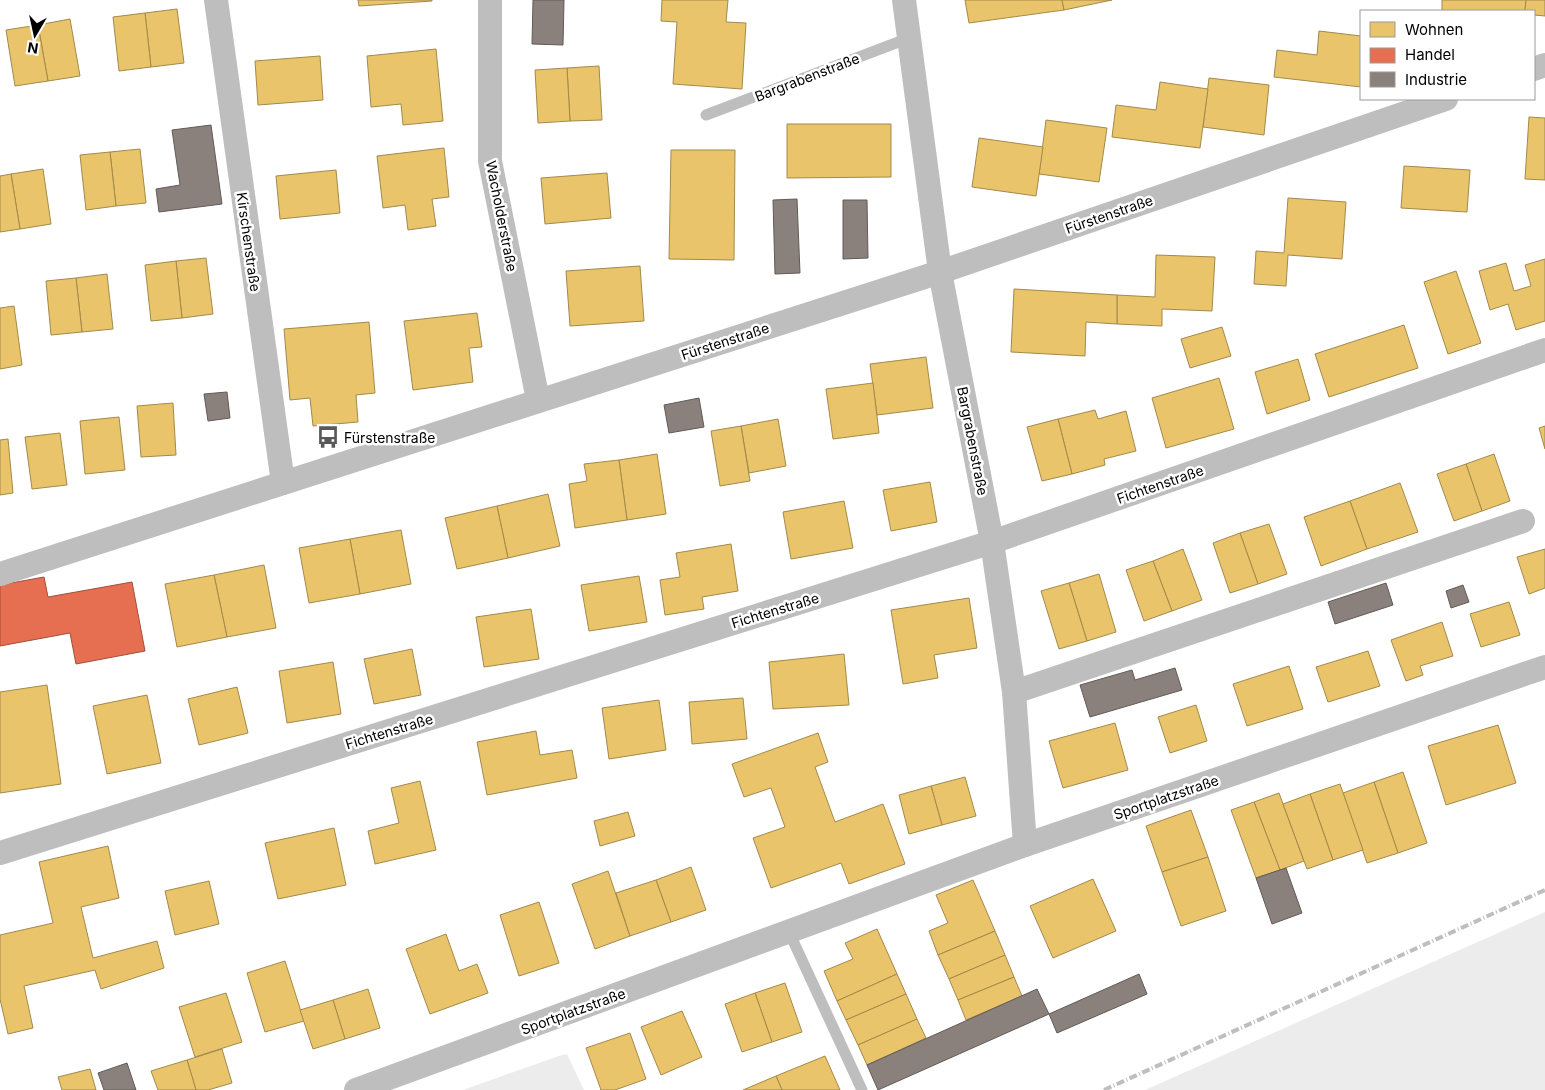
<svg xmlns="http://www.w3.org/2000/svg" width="1545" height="1090" viewBox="0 0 1545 1090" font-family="Inter,sans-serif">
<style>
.green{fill:#ececec}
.homes{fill:#e9c46a;stroke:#a3894a}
.shops{fill:#e76f51;stroke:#a24e39}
.industry{fill:#8a817c;stroke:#615a57}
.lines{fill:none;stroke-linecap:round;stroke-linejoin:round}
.lane{stroke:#bebebe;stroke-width:11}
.street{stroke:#bebebe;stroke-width:24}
.rail{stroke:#bebebe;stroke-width:4;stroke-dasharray:8 2.5 1 2.5;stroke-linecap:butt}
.labels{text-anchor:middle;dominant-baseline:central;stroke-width:5;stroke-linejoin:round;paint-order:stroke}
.street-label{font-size:14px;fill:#000;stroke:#fff}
.poi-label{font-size:14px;fill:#000;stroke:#fff;text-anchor:start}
</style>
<rect width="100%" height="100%" fill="#fff"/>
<!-- green -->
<g class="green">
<path d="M1545 912V1090H1145Z"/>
<path d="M567 1054 584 1090H463L559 1056Z"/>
</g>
<!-- homes -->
<g class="homes">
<path d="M358 0H432V1L359 6Z"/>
<path d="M662 0H728L726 22 746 23 742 89 673 84 677 22 661 21Z"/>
<path d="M965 0H1062L1064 10 969 23Z"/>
<path d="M1062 0H1112L1064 10Z"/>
<path d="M1442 0H1526L1525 11H1442Z"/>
<path d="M1526 0H1545V16L1534 15V11H1525Z"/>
<path d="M177 9 184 63 151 67 145 13Z"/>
<path d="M145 13 151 67 119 71 113 17Z"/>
<path d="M70 19 80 76 48 81 38 25Z"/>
<path d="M38 25 48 81 15 86 6 30Z"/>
<path d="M1319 31 1361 36V87L1274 77 1277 50 1317 55Z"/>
<path d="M436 49 443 121 403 125 401 104 371 107 367 56Z"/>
<path d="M320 56 323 100 258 105 255 61Z"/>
<path d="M599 66 602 120 570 121 567 68Z"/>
<path d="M567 68 570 121 538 123 535 70Z"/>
<path d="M1209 78 1269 85 1264 135 1203 127Z"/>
<path d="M1160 82 1208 89 1200 148 1112 137 1116 105 1156 110Z"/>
<path d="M1529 117 1545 118V180L1525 179Z"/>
<path d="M1046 120 1107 128 1099 182 1039 174Z"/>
<path d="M787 124H891V177L787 178Z"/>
<path d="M979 138 1043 147 1036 196 972 187Z"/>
<path d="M444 148 449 197 432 199 436 226 408 230 405 205 383 208 377 156Z"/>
<path d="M140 149 146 203 116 206 110 152Z"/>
<path d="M671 150H735L734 260 669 259Z"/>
<path d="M110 152 116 206 86 210 80 155Z"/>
<path d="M1404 166 1470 170 1467 212 1401 208Z"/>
<path d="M43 169 51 224 20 229 11 174Z"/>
<path d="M336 170 340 213 280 219 276 176Z"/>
<path d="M607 173 611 218 545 224 541 178Z"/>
<path d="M11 174 20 229 0 232V176Z"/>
<path d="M1288 198 1346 202 1342 259 1288 255 1286 286 1254 284 1256 251 1284 253Z"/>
<path d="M1156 255 1215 257 1212 311 1162 309V326L1117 324V295L1155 297Z"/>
<path d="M206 258 213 314 182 318 176 261Z"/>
<path d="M1545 259V321L1516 330 1508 304 1490 310 1479 271 1506 263 1514 291 1531 286 1525 265Z"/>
<path d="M176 261 182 318 151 321 145 265Z"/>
<path d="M640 266 644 321 570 326 566 271Z"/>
<path d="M1456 271 1481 343 1448 354 1424 282Z"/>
<path d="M107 274 113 329 82 332 76 278Z"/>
<path d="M76 278 82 332 51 335 46 281Z"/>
<path d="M1014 289 1117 295V324L1086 322 1085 356 1011 352Z"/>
<path d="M14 306 22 365 0 369V308Z"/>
<path d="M477 313 482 347 469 348 473 382 413 390 404 321Z"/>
<path d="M369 322 375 393 356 395 358 422 313 426 310 398 290 400 284 329Z"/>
<path d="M1404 325 1418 368 1329 397 1315 354Z"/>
<path d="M1222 327 1231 356 1190 368 1181 339Z"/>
<path d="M926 357 933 408 877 415 870 364Z"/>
<path d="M1298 359 1310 400 1267 414 1255 372Z"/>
<path d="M1219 378 1234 429 1166 448 1152 398Z"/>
<path d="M873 383 879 433 833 439 826 389Z"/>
<path d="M173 403 176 455 141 457 137 406Z"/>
<path d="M1095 410 1098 419 1126 411 1136 451 1104 459 1105 465 1072 474 1058 419Z"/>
<path d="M119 417 125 470 85 474 80 421Z"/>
<path d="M778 419 786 466 749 473 741 426Z"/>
<path d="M1058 419 1072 474 1042 481 1027 427Z"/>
<path d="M741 426 750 481 720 486 711 431Z"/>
<path d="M1545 426V449L1539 428Z"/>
<path d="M60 433 67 485 32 489 25 437Z"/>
<path d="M8 439 13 493 0 495V440Z"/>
<path d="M657 454 666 514 627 520 619 460Z"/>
<path d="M1494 454 1510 501 1482 511 1466 464Z"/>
<path d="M619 460 627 520 575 528 569 484 587 481 584 464Z"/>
<path d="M1466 464 1482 511 1454 521 1437 474Z"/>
<path d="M930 482 937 522 891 531 883 490Z"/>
<path d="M1400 483 1418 532 1367 549 1350 501Z"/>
<path d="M548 494 560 546 508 558 497 506Z"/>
<path d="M844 501 853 548 791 559 783 512Z"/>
<path d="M1350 501 1367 549 1321 566 1304 517Z"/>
<path d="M497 506 508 558 457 569 445 518Z"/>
<path d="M1269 524 1287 574 1258 584 1240 533Z"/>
<path d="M401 530 411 584 360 594 350 539Z"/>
<path d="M1240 533 1258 584 1230 593 1213 543Z"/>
<path d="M350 539 360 594 309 603 299 548Z"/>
<path d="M731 544 738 591 702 597 704 609 665 615 660 580 680 577 676 553Z"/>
<path d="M1183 549 1202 600 1172 611 1153 561Z"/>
<path d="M1545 549V588L1529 594 1517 557Z"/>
<path d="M1153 561 1172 611 1144 621 1126 570Z"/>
<path d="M264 565 276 628 227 637 214 575Z"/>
<path d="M1099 574 1116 632 1087 641 1069 583Z"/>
<path d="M214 575 227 637 177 647 165 584Z"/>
<path d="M639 576 647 622 589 631 581 585Z"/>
<path d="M1069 583 1087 641 1059 649 1041 591Z"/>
<path d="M969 598 977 648 934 655 938 678 903 684 891 610Z"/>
<path d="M1509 602 1520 635 1481 647 1470 614Z"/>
<path d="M531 609 539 659 484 667 476 617Z"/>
<path d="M1442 622 1453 656 1420 666 1423 675 1406 681 1391 640Z"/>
<path d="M412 649 421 695 374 704 364 659Z"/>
<path d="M1368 651 1380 686 1328 702 1316 667Z"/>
<path d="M844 654 849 705 773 709 769 662Z"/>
<path d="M333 662 341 714 287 723 279 671Z"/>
<path d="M1289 666 1303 709 1247 726 1233 684Z"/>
<path d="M47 685 61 784 0 793V692Z"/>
<path d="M237 687 248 733 199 745 188 699Z"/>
<path d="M147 695 161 763 107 774 93 706Z"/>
<path d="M743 698 747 739 692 744 689 702Z"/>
<path d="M659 700 666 750 609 759 602 708Z"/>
<path d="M1196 705 1207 741 1170 753 1158 717Z"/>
<path d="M1115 723 1128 770 1063 788 1049 741Z"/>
<path d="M1498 725 1516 783 1446 805 1428 746Z"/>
<path d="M536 731 540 755 572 750 577 778 487 795 477 742Z"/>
<path d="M818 733 828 762 815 767 835 822 883 804 905 864 849 884 841 863 771 888 753 838 785 827 771 788 744 797 732 764Z"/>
<path d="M1403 772 1427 843 1398 853 1374 782Z"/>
<path d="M965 777 976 816 942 825 931 786Z"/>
<path d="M420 781 436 850 375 864 368 831 399 823 391 788Z"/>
<path d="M1374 782 1398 853 1367 863 1343 793Z"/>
<path d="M1340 784 1363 850 1333 860 1310 794Z"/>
<path d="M931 786 942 825 909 834 899 795Z"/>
<path d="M1279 793 1304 861 1280 870 1254 802Z"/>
<path d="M1310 794 1333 860 1307 869 1283 804Z"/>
<path d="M1254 802 1280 870 1256 878 1231 810Z"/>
<path d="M1191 810 1208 857 1162 872 1146 826Z"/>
<path d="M628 812 635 836 600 846 594 821Z"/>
<path d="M334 828 346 885 278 899 265 843Z"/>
<path d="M108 846 119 898 81 907 93 958 157 941 164 968 101 989 95 970 24 986 33 1028 8 1034 0 999V935L53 923 39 862Z"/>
<path d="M1208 857 1226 911 1181 926 1162 872Z"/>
<path d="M691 867 706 910 671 922 656 880Z"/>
<path d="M608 871 630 936 595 949 572 884Z"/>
<path d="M1093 879 1116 931 1053 958 1030 906Z"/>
<path d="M656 880 671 922 630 936 616 893Z"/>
<path d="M973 880 995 931 938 955 929 931 948 923 936 895Z"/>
<path d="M209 881 219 924 175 935 165 891Z"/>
<path d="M539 902 559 963 519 976 500 915Z"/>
<path d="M877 929 897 974 837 1001 824 971 853 959 845 943Z"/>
<path d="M995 931 1005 955 949 979 938 955Z"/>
<path d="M446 934 459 971 477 964 488 993 430 1014 406 949Z"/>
<path d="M1005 955 1014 977 958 1000 949 979Z"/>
<path d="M285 961 304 1021 265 1032 247 973Z"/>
<path d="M897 974 906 994 846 1020 837 1001Z"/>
<path d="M1014 977 1022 996 966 1020 958 1000Z"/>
<path d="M785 983 802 1032 772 1042 755 993Z"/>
<path d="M368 989 380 1028 345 1039 333 1000Z"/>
<path d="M226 993 242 1042 195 1057 179 1007Z"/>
<path d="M755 993 772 1042 742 1052 725 1004Z"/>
<path d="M906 994 917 1019 858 1045 846 1020Z"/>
<path d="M333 1000 345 1039 313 1049 300 1010Z"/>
<path d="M682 1011 702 1057 661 1075 641 1027Z"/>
<path d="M917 1019 926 1038 867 1065 858 1045Z"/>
<path d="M630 1033 646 1079 615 1090H601L586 1048Z"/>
<path d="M222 1049 232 1083 208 1090H196L187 1060Z"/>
<path d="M825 1056 840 1090H782L776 1076Z"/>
<path d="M187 1060 196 1090H158L151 1071Z"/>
<path d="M90 1069 96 1090H62L58 1077Z"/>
<path d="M776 1076 782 1090H743Z"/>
</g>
<!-- shops -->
<path class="shops" d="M44 577 48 597 132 582 145 651 76 664 70 633 0 646V585Z"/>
<!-- industry -->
<g class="industry">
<path d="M533 0H564L563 45 532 44Z"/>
<path d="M211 125 222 204 159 212 156 189 180 185 172 130Z"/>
<path d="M797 199 800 273 775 274 773 200Z"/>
<path d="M843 200H867L868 258 843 259Z"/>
<path d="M227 392 230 418 208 421 204 394Z"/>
<path d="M699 398 704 427 669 433 664 405Z"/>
<path d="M1386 583 1393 605 1335 624 1328 602Z"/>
<path d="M1463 585 1469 602 1451 608 1446 591Z"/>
<path d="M1175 668 1182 690 1090 717 1080 685 1132 670 1135 680Z"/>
<path d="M1286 868 1302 913 1272 924 1256 878Z"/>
<path d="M1139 974 1147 994 1057 1033 1049 1014Z"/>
<path d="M1037 989 1049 1014 878 1090 867 1065Z"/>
<path d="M127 1063 136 1090H104L98 1073Z"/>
</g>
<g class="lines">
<!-- lane -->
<g class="lane">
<path d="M706 115 909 38"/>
<path d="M789 932 862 1090"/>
</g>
<!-- street -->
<g class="street">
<path d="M216 0 283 483"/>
<path d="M490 0V161L538 400"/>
<path d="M904 0 940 272 992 542 1014 692 1025 845"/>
<path d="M1534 69 1545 65"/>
<path d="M0 574 940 272 1446 99"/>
<path d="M1014 692 1523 521"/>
<path d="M0 853 992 542 1545 350"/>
<path d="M356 1090 1025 845 1545 667"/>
</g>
<!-- rail -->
<path class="rail" d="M1104 1090 1545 890"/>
</g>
<!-- icons -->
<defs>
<symbol id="bus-bare" viewBox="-9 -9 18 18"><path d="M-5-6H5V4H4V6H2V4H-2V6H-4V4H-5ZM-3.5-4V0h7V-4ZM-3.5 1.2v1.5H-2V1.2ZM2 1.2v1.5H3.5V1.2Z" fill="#595959" stroke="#fff" stroke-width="2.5" paint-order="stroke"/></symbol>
</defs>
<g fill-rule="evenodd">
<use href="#bus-bare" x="312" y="421" width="32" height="32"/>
</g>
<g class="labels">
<!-- street labels -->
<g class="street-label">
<text transform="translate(807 77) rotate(-21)">Bargrabenstraße</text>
<text transform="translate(1109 214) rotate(-19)">Fürstenstraße</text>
<text transform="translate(502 216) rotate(79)">Wacholderstraße</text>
<text transform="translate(249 242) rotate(82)">Kirschenstraße</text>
<text transform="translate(725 341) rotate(-18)">Fürstenstraße</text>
<text transform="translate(973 441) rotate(79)">Bargrabenstraße</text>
<text transform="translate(1160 484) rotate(-19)">Fichtenstraße</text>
<text transform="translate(775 610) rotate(-17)">Fichtenstraße</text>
<text transform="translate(389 731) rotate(-17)">Fichtenstraße</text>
<text transform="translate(1166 797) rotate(-19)">Sportplatzstraße</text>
<text transform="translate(573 1011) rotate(-20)">Sportplatzstraße</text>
</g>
<!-- poi labels -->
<g class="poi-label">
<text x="344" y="437">Fürstenstraße</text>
</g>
</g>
<!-- legend -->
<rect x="1360" y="10" width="175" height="90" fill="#ffffff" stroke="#999999"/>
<rect x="1370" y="22" width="25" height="15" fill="#e9c46a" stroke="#999999"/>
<text x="1405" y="35" font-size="15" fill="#000000">Wohnen</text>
<rect x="1370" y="48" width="25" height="15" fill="#e76f51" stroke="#999999"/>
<text x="1405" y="60" font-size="15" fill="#000000">Handel</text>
<rect x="1370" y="72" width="25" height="15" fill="#8a817c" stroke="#999999"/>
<text x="1405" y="85" font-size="15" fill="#000000">Industrie</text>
<!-- north arrow -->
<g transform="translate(35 35) rotate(189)" stroke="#ffffff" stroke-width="4" paint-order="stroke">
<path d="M0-4L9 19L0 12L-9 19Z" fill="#000000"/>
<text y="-8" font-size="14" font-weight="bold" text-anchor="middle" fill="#000000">N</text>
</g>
</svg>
